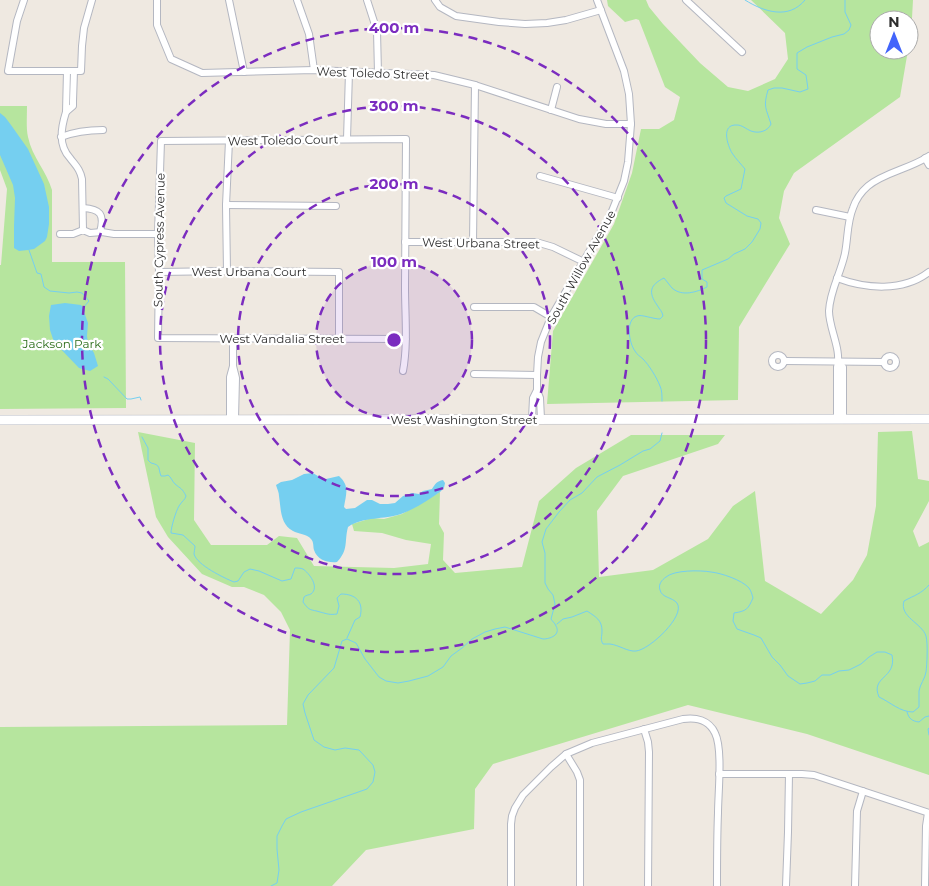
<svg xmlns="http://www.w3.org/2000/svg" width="929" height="886" viewBox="0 0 929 886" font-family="Montserrat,sans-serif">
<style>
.green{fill:#b6e59e}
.water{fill:#75cff0}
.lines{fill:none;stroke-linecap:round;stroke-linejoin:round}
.stream{stroke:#75cff0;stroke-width:1}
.street-casing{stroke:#b4b7c1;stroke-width:8}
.secondary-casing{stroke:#b4b7c1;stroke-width:10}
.street{stroke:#fff;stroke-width:6}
.secondary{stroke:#fff;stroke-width:9}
.ring{fill:none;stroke:#7b2cbf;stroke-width:2.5;stroke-dasharray:9 6}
.labels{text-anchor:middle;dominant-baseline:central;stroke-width:4.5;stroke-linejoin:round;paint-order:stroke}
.street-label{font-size:12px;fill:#2e2e2e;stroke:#fff}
.park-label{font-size:12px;fill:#2c6e1b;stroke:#fff}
.centre{fill:#7b2cbf;stroke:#fff;stroke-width:2.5}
.ring-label{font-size:15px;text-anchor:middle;font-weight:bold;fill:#7b2cbf;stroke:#fff;stroke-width:4.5;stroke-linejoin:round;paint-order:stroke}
</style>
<rect width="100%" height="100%" fill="#efe9e1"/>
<!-- green -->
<g class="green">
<path d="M607 0H646L649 7 663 24 700 63 728 87 748 91 775 79 788 59 785 33 751 0H913L912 18 909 40V20H879V50H908L900 97 794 173 784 191 779 218 790 244 739 327 738 400 547 404 553 331 614 224 632 173 641 129H659L674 120 680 97 665 87 639 20 636 19 625 22 608 6Z"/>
<path d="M0 106H27C27 116 26 128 28 137 32 157 47 172 52 190V262H125L126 408 0 409V265H1L7 189 0 170Z"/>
<path d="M912 431 918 479 929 481V501L913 531 919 547 929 542V775L807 734 688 705 493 764 475 789 474 829 366 850 332 886H0V727L287 725 290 630 281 612 264 595 244 587H232L202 574 168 537 156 517 138 432 195 443 194 520 211 545H267L279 536 297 538 314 566 394 568 428 564 431 544 406 540 382 533 354 531 352 524 372 518 384 519 402 514 440 492 439 524 444 533 443 560 455 573 522 567 539 501 576 468 631 435H725L718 444 623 476 597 511 599 577 653 570 708 539 733 506 755 491 765 581 821 614 853 580 867 555 876 506 878 432Z"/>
</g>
<!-- water -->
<g class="water">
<path d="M0 113 5 117 11 125 28 149 44 184 49 207V224L47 237 45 241 34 249 28 250 19 251 14 248V226L15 198 13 185 0 155Z"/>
<path d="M65 303 81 305 85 310 84 312 88 323 87 336 88 343 94 353 98 366 90 371 79 368 54 342 50 330 49 316 51 305Z"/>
<path d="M313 473 321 478 326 479 339 476C350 486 346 494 344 507L346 509 355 508 367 500H372L380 504H388L395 503 403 496 412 493 419 494 423 491 432 489C435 484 437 481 443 480L445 483 444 488 440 492C428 500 415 509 401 514 384 520 364 516 348 527 344 542 349 549 337 562 328 563 317 560 314 550 313 547 314 542 311 539 307 534 298 534 293 531 280 524 281 509 279 496 279 492 277 489 276 485L281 482 292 480 304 474Z"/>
</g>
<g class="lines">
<!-- stream -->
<g class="stream">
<path d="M745 0C764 12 789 20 805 0"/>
<path d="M29 250 37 273 41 274 44 287 50 291 69 293 77 292 82 293 89 301 83 308"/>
<path d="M104 377 108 379 127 399H131L140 397 141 400"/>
<path d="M662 401C662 396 662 390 660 386 657 378 649 365 643 359 640 356 637 355 635 351 629 343 625 320 637 316 641 314 653 319 660 319L663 316C662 311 660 310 657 305 648 292 650 285 664 278 667 281 669 285 672 288 682 297 697 292 707 287V282L702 279V270L728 259 734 254 745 249 752 242 760 229 761 223 758 219 747 216 726 203 724 198 726 196 741 189 745 169C741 164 736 159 732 153 728 146 720 124 737 125 742 125 746 129 751 131 759 134 768 131 771 124 766 108 763 107 768 90L774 88H782L800 92 808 89 806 75 797 69V53L807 47 832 37 844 34 849 30 851 25 845 12V0"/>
<path d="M142 437 148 448V460L151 463C161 465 158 468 161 476H165L168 475C171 477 172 481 175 484 181 489 182 488 186 496 185 500 182 501 179 506 176 511 171 527 171 533L183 535 195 546C195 548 194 553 194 554 197 565 224 578 234 582L238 581 244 572 250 569 259 571 282 581 291 579 295 568C297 568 301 568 303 569 309 573 320 587 311 594 309 595 306 595 304 597L303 602C310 612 311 609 320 612 328 614 329 615 337 614L339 606 337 598 341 594C356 594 364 602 360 617L355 620 347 638"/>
<path d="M557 624 563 619 572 617 587 611C596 617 602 620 602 631 602 637 600 639 603 644 605 644 608 644 610 644 619 645 628 652 636 651 649 650 686 616 677 603 672 597 662 598 660 590 658 584 662 580 666 577 674 570 700 570 711 572 721 573 742 580 749 588 751 591 752 594 753 598 748 609 747 611 734 613L733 621 737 629 754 635 761 638 772 657 780 665 788 676 800 684 807 683 815 681 822 675H830L839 671 849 670 861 664 869 657 877 652H885L892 655C897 679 870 676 879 697 890 702 900 712 913 712L919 707C919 702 919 696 919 691 920 684 925 679 926 672 927 665 928 643 926 636 922 623 899 617 904 601 915 595 921 594 929 585"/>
<path d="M907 712C909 719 912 721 919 722L925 717 929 716"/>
<path d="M929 728 928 729 929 735"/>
<path d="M271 886 277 883 279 870 277 849V836L282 826 286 819 301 812 367 789 373 782 375 772 373 765 359 750 345 748 335 750 324 747 314 740 305 713 303 704 308 695 334 668 342 641 347 639 356 643 365 659 379 677 386 681 398 683 409 681 428 676 443 667 451 656 462 648 472 639 485 632 495 629 505 627 543 639C550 639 561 635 556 626 555 623 552 621 551 619L555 604 553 595 548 589 545 583V553L542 542 546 529 559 512 570 500 582 493 597 477 620 465 643 451 650 449 660 441 662 433"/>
</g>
<defs>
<g id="street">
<path d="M24 0 17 21 8 71H81L82 46 84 28 92 0"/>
<path d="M157 0V25L171 59 202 73 314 70 434 75 475 85 579 119 606 124H631"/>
<path d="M229 0 244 72"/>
<path d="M297 0 309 34 314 70"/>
<path d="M367 0 377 31 378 73"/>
<path d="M435 0 440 7 456 16 499 22 525 24 547 23 566 20 601 10"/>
<path d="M686 0 742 52"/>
<path d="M67 71 66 112 73 106V101L74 71"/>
<path d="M551 110 557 87"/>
<path d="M66 112C61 128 58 145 70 158 76 166 80 169 82 179L83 230"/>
<path d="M61 137C74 132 90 130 103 130"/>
<path d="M347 139 349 72"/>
<path d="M925 158 929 165"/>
<path d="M540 176 618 198"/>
<path d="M226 205 336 206"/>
<path d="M83 208C100 209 105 214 100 232"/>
<path d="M816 210 850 217"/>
<path d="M60 234H73L83 230 90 233 102 232 114 234H158"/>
<path d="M405 242H536L553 247 584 262"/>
<path d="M473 242 475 85"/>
<path d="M227 271 226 205 229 141"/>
<path d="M159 272 227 271 339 272V338"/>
<path d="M837 278C866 289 903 292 929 272"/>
<path d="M474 307H534L551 317"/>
<path d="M233 338V366"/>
<circle cx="778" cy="361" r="6"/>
<circle cx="890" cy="362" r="6"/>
<path d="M785 361 884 362"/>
<path d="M838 362 843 367V419"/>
<path d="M403 371C408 344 405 315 405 287 405 238 406 188 406 139L161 141 158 234 159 272 158 338 406 339"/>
<path d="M474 374 537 375"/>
<path d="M230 419V377L233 366 236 378 235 419"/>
<path d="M532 419 533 398 537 390"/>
<path d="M541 419 540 398 537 390V375L538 357 541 342 551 317 610 216 624 181 628 162 631 124 629 94 624 71 597 0"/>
<path d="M837 419V367C842 350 829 329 829 311 830 290 841 273 845 253 848 238 847 222 853 208 856 199 861 192 868 186 885 172 910 169 929 156"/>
<path d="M644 729 648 742 649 752 648 886"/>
<path d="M566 754 577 772 580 780V886"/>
<path d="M719 774H802L814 775 929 813"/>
<path d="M511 886V824L512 816 515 808 523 795 551 767 566 754 592 743 683 719C696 717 709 720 715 733 723 749 718 794 718 813 717 837 717 862 717 886"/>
<path d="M786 886 788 832 789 774"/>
<path d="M855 886 857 811 863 791"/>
<path d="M925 886 926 826 928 813"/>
</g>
<path id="secondary" d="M0 420 929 419"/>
</defs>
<!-- street casing -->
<use href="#street" class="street-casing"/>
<!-- secondary casing -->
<use href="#secondary" class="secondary-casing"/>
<!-- street -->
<use href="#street" class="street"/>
<!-- secondary -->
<use href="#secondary" class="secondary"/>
</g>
<!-- distance rings -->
<circle cx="394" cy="340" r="78" fill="#7b2cbf" fill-opacity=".12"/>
<g class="ring">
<circle cx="394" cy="340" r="78"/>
<circle cx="394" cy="340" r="156"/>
<circle cx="394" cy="340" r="234"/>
<circle cx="394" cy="340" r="312"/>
</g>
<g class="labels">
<!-- street labels -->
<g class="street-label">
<text transform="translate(373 73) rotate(2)">West Toledo Street</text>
<text transform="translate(283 140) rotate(-1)">West Toledo Court</text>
<text transform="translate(159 240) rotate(-89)">South Cypress Avenue</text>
<text transform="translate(481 243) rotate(1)">West Urbana Street</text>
<text transform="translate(581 267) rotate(-61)">South Willow Avenue</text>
<text x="249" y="271">West Urbana Court</text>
<text x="282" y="338">West Vandalia Street</text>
<text x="464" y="419">West Washington Street</text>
</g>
<!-- park labels -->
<g class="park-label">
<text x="62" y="343">Jackson Park</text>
</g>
</g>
<circle cx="394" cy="340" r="8" class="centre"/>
<g class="ring-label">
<text x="394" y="33">400 m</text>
<text x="394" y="111">300 m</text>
<text x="394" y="189">200 m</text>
<text x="394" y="267">100 m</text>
</g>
<!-- north arrow -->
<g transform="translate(894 35)"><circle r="24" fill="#ffffff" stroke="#ababab"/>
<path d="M0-4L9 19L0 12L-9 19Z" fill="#4264fb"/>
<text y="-8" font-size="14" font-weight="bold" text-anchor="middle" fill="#2e2e2e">N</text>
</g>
</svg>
